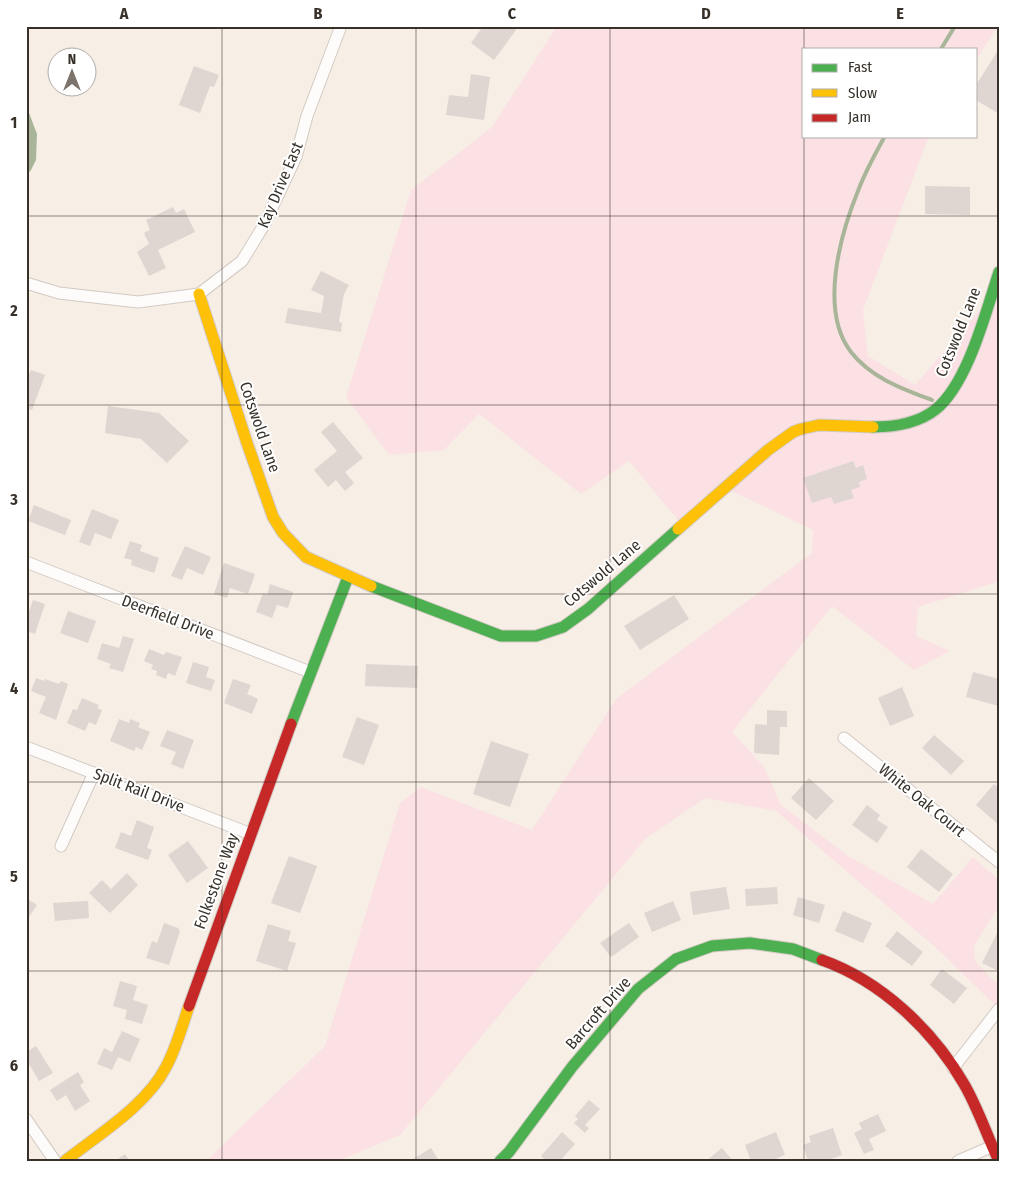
<svg xmlns="http://www.w3.org/2000/svg" width="1025" height="1187" viewBox="0 0 1025 1187" font-family="'Fira Sans Condensed',sans-serif">
<style>
.green{fill:#fbe1e3}
.water{fill:#a9b599}
.lines{fill:none;stroke-linecap:round;stroke-linejoin:round}
.stream{stroke:#a9b599;stroke-width:4}
.building{fill:#dfd6d1}
.street-casing{stroke:#d2cac3;stroke-width:13}
.fast-casing{stroke:#d2cac3;stroke-width:13}
.slow-casing{stroke:#d2cac3;stroke-width:13}
.jam-casing{stroke:#d2cac3;stroke-width:13}
.street{stroke:#fefcfb;stroke-width:11}
.fast{stroke:#4caf50;stroke-width:11}
.slow{stroke:#ffc107;stroke-width:11}
.jam{stroke:#c62828;stroke-width:11}
.grid{fill:none;stroke:#38312a;stroke-width:1;stroke-opacity:0.55}
.labels{text-anchor:middle;dominant-baseline:central;stroke-width:4;stroke-linejoin:round;paint-order:stroke}
.street-label{font-size:16px;fill:#38312a;stroke:#fff}
.neatline{fill:none;stroke:#38312a;stroke-width:2}
.grid-label{font-size:16px;text-anchor:middle;font-weight:bold;fill:#38312a}
</style>
<rect width="100%" height="100%" fill="#f7eee6"/>
<!-- green -->
<path class="green" d="M557 26H998L976 60V49H804V136H929L863 310 868 356 915 385 999 288 997 582 918 607 916 636 950 651 914 670 832 606 732 732 764 767 781 805 848 856 933 904 973 857 999 880V906L974 946 975 961 993 980 999 983V1009L934 946 776 811 705 798 645 839 400 1135 338 1161H206L325 1046 400 803 421 787 532 830 616 699 812 553 813 530 719 485 678 520 629 461 581 494 479 414 444 450 389 455 346 397 411 190 492 127Z"/>
<!-- water -->
<path class="water" d="M26 105 37 134 36 160 31 170 26 176Z"/>
<g class="lines">
<!-- stream -->
<g class="stream">
<path d="M941 49 955 26"/>
<path d="M885 136C875 154 865 172 858 191 840 235 819 311 851 352 871 378 903 389 932 400"/>
</g>
</g>
<!-- building -->
<g class="building">
<path d="M478 26H511L516 30 494 60 471 43 481 29Z"/>
<path d="M999 49V114L976 100V85Z"/>
<path d="M194 66 219 75 214 87 210 86 200 113 179 105Z"/>
<path d="M471 74 490 77 484 120 446 115 449 95 468 97Z"/>
<path d="M925 186 970 187V215L925 214Z"/>
<path d="M173 207 176 213 184 209 195 232 158 250 166 268 149 276 137 252 149 244 144 233 150 230 146 220Z"/>
<path d="M321 271 349 285 344 294 339 322 342 323 341 332 285 323 288 308 321 313 324 296 311 290Z"/>
<path d="M31 370 45 375 32 410 26 408V373L29 374Z"/>
<path d="M108 406 159 413 189 441 167 463 141 439 105 433Z"/>
<path d="M333 422 363 458 345 472 354 483 345 491 336 480 328 487 314 470 337 451 321 432Z"/>
<path d="M853 461 856 468 863 465 867 479 859 482 860 487 851 490 854 498 834 504 831 497 812 503 803 478Z"/>
<path d="M34 505 71 520 65 535 28 521Z"/>
<path d="M92 509 119 520 111 539 95 533 90 546 79 542Z"/>
<path d="M130 541 142 545 140 551 159 558 154 573 131 565 132 560 124 558Z"/>
<path d="M185 546 211 557 203 575 187 568 182 580 171 576Z"/>
<path d="M224 563 255 574 248 594 230 588 227 598 214 594Z"/>
<path d="M270 584 293 592 288 608 277 605 272 618 256 612 263 593 267 595Z"/>
<path d="M674 595 689 619 640 650 624 626Z"/>
<path d="M33 600 45 604 35 634 26 631V611L29 612Z"/>
<path d="M68 611 96 621 88 643 60 633Z"/>
<path d="M123 636 134 639 123 672 109 668 111 664 97 659 102 643 119 648Z"/>
<path d="M149 649 164 655 166 652 182 657 175 676 168 673 166 679 156 675 157 671 151 669 153 665 144 661Z"/>
<path d="M193 662 209 667 206 677 215 680 211 691 186 683Z"/>
<path d="M366 664 418 666 417 688 365 686Z"/>
<path d="M973 672 999 679V706L966 697Z"/>
<path d="M36 678 44 681 45 679 59 684 61 681 68 684 56 720 39 713 46 697 31 691Z"/>
<path d="M233 679 251 685 247 694 258 699 252 714 224 703Z"/>
<path d="M902 687 914 716 890 726 878 698Z"/>
<path d="M82 698 99 705 97 708 102 710 96 725 89 722 85 731 67 723 73 709 77 710Z"/>
<path d="M767 710 787 711V727H780L779 755 754 753 755 724 767 725Z"/>
<path d="M357 717 379 725 364 765 342 757Z"/>
<path d="M119 719 129 723 130 719 140 723 138 727 150 732 142 750 136 747 134 751 110 741Z"/>
<path d="M167 730 194 740 183 769 171 764 176 752 160 746Z"/>
<path d="M934 735 964 761 951 775 922 748Z"/>
<path d="M491 741 529 754 510 807 473 794Z"/>
<path d="M809 778 834 801 816 820 791 798Z"/>
<path d="M994 784 999 788V825L976 805Z"/>
<path d="M867 805 880 815 877 820 888 827 877 843 852 825Z"/>
<path d="M137 820 154 827 147 848 152 850 148 860 115 848 121 832 131 836Z"/>
<path d="M188 841 208 868 187 883 168 855Z"/>
<path d="M921 849 953 874 939 892 907 867Z"/>
<path d="M289 856 317 866 300 913 271 903Z"/>
<path d="M127 873 138 885 110 913 89 893 102 880 111 889Z"/>
<path d="M726 887 730 909 693 915 690 892Z"/>
<path d="M777 887 778 904 746 906 745 889Z"/>
<path d="M798 897 825 905 819 923 793 915Z"/>
<path d="M26 898 37 905 27 920 26 919Z"/>
<path d="M88 901 89 918 55 921 53 903Z"/>
<path d="M673 901 681 920 652 932 644 913Z"/>
<path d="M843 911 872 923 863 943 835 931Z"/>
<path d="M164 923 178 928 180 931 169 965 146 958 152 941 157 943Z"/>
<path d="M629 923 639 937 611 957 600 943Z"/>
<path d="M268 924 291 931 288 941 296 943 287 971 256 961Z"/>
<path d="M897 931 923 952 912 966 885 946Z"/>
<path d="M997 933H999L998 971 982 963Z"/>
<path d="M942 969 967 988 954 1004 930 985Z"/>
<path d="M120 981 137 986 133 1000 148 1005 142 1024 125 1019 127 1010 113 1006Z"/>
<path d="M122 1031 140 1039 130 1062 118 1057 112 1070 97 1064 104 1048 112 1052Z"/>
<path d="M36 1046 53 1073 39 1081 26 1059V1052Z"/>
<path d="M78 1072 84 1082 80 1085 90 1101 75 1111 66 1095 57 1101 50 1090Z"/>
<path d="M589 1100 600 1109 585 1125 589 1128 585 1133 574 1123 578 1119 575 1116Z"/>
<path d="M878 1114 886 1131 869 1139 874 1150 864 1154 854 1133 862 1129 859 1123Z"/>
<path d="M833 1128 842 1155 826 1161H808L803 1145 811 1142 809 1136Z"/>
<path d="M562 1132 575 1144 560 1161H547L541 1156Z"/>
<path d="M776 1132 785 1155 770 1161H751L745 1145Z"/>
<path d="M431 1148 438 1159 436 1161H410Z"/>
<path d="M722 1148 733 1161H706Z"/>
<path d="M125 1154 130 1161H115Z"/>
</g>
<g class="lines">
<defs>
<g id="street">
<path d="M26 283 59 293 138 302 199 294 242 261 264 225 296 157 307 116 341 26"/>
<path d="M26 562 310 672"/>
<path d="M844 738 999 862"/>
<path d="M26 747 251 834"/>
<path d="M61 846 94 773"/>
<path d="M953 1068 999 1009"/>
<path d="M26 1119 55 1161"/>
<path d="M958 1161 993 1146"/>
</g>
<g id="fast">
<path d="M873 427C894 427 918 423 935 410 968 384 986 311 999 272"/>
<path d="M371 586 501 636H536L563 627 588 609 678 529"/>
<path d="M291 724 348 577"/>
<path d="M500 1161 509 1152 572 1067 638 989 676 959 712 946 750 943 793 949 822 960"/>
</g>
<g id="slow">
<path d="M199 294 247 443 273 517 283 533 306 557 371 586"/>
<path d="M678 529 768 450 793 432 801 429 819 425 873 427"/>
<path d="M65 1161C99 1134 146 1106 166 1067 176 1049 182 1026 189 1006"/>
</g>
<g id="jam">
<path d="M822 960C881 981 933 1030 964 1084 978 1108 987 1136 999 1161"/>
<path d="M189 1006 291 724"/>
</g>
</defs>
<!-- street casing -->
<use href="#street" class="street-casing"/>
<!-- fast casing -->
<use href="#fast" class="fast-casing"/>
<!-- slow casing -->
<use href="#slow" class="slow-casing"/>
<!-- jam casing -->
<use href="#jam" class="jam-casing"/>
<!-- street -->
<use href="#street" class="street"/>
<!-- fast -->
<use href="#fast" class="fast"/>
<!-- slow -->
<use href="#slow" class="slow"/>
<!-- jam -->
<use href="#jam" class="jam"/>
</g>
<!-- grid -->
<path class="grid" d="M222 26V1161M416 26V1161M610 26V1161M804 26V1161M26 216H999M26 405H999M26 594H999M26 782H999M26 971H999"/>
<g class="labels">
<!-- street labels -->
<g class="street-label">
<text transform="translate(280 185) rotate(-67)">Kay Drive East</text>
<text transform="translate(958 332) rotate(-68)">Cotswold Lane</text>
<text transform="translate(260 427) rotate(71)">Cotswold Lane</text>
<text transform="translate(602 573) rotate(-40)">Cotswold Lane</text>
<text transform="translate(168 617) rotate(21)">Deerfield Drive</text>
<text transform="translate(139 790) rotate(21)">Split Rail Drive</text>
<text transform="translate(922 800) rotate(39)">White Oak Court</text>
<text transform="translate(216 881) rotate(-70)">Folkestone Way</text>
<text transform="translate(598 1013) rotate(-49)">Barcroft Drive</text>
</g>
</g>
<!-- border -->
<rect width="1025" height="1187" fill="none" stroke="#ffffff" stroke-width="55"/>
<!-- legend -->
<rect x="802" y="48" width="175" height="90" fill="#ffffff" stroke="#afadaa"/>
<rect x="812" y="64" width="25" height="8" fill="#4caf50" stroke="#afadaa"/>
<text x="848" y="72" font-size="15" fill="#38312a">Fast</text>
<rect x="812" y="89" width="25" height="8" fill="#ffc107" stroke="#afadaa"/>
<text x="848" y="98" font-size="15" fill="#38312a">Slow</text>
<rect x="812" y="114" width="25" height="8" fill="#c62828" stroke="#afadaa"/>
<text x="848" y="122" font-size="15" fill="#38312a">Jam</text>
<!-- north arrow -->
<g transform="translate(72 72)"><circle r="24" fill="#ffffff" stroke="#afadaa"/>
<path d="M0-4L9 19L0 12L-9 19Z" fill="#7b736c"/>
<text y="-8" font-size="14" font-weight="bold" text-anchor="middle" fill="#38312a">N</text>
</g>
<rect x="28" y="28" width="970" height="1132" class="neatline"/>
<g class="grid-label">
<text x="124" y="19">A</text>
<text x="318" y="19">B</text>
<text x="512" y="19">C</text>
<text x="706" y="19">D</text>
<text x="900" y="19">E</text>
<text x="14" y="128">1</text>
<text x="14" y="316">2</text>
<text x="14" y="505">3</text>
<text x="14" y="694">4</text>
<text x="14" y="882">5</text>
<text x="14" y="1071">6</text>
</g>
</svg>
